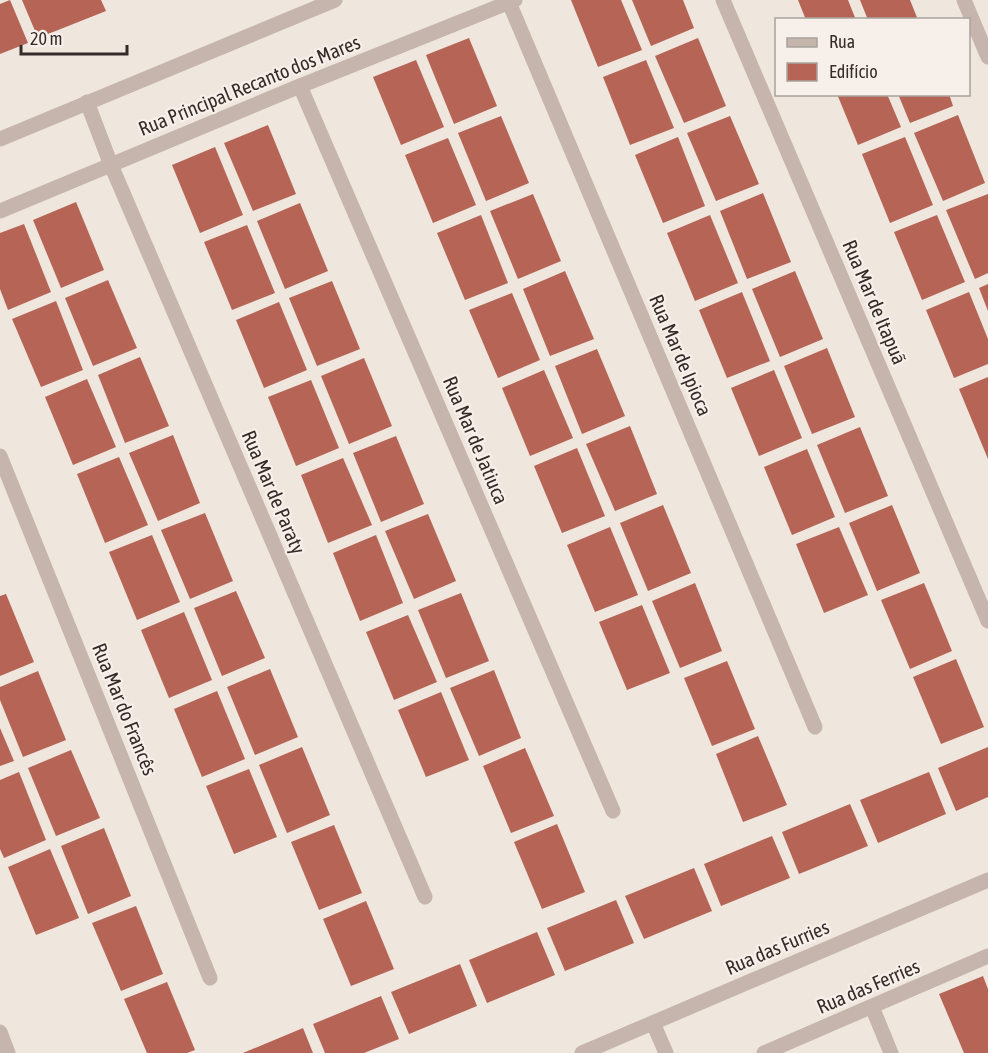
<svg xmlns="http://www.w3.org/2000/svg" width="988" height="1053" viewBox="0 0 988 1053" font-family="'Asap Condensed',sans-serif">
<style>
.building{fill:#b66455}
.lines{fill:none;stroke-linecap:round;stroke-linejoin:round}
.minor{stroke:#c6b5ac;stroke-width:15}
.labels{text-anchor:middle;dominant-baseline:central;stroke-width:4.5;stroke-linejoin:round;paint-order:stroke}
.street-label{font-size:20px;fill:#352c2a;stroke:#f7f0ea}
</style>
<rect width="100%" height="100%" fill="#efe6de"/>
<!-- building -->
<g class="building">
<path d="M10 0 28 43 0 54V4Z"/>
<path d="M22 0H101L106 11 38 38Z"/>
<path d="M571 0H621L642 50 598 67Z"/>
<path d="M632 0H683L694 28 651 46Z"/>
<path d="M798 0H848L856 20H806Z"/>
<path d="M860 0H910L918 20H868Z"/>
<path d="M469 38 497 106 454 124 426 55Z"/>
<path d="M698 38 726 106 684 123 655 56Z"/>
<path d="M416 60 444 127 401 145 373 77Z"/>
<path d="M646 60 674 128 630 145 603 77Z"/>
<path d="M837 94H887L901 127 858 145Z"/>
<path d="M898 94H949L953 106 910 123Z"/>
<path d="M958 115 985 183 943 201 914 133Z"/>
<path d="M501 116 529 183 486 201 458 133Z"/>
<path d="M730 116 759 184 716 201 687 133Z"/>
<path d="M268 125 296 194 253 211 224 143Z"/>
<path d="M678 137 705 206 663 223 635 155Z"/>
<path d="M905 137 933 205 890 223 862 154Z"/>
<path d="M448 138 476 205 433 223 405 155Z"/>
<path d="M215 147 243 215 200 233 172 165Z"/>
<path d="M763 193 791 262 747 279 720 211Z"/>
<path d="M533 194 561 261 518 279 490 211Z"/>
<path d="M988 194V273L975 279 946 210Z"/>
<path d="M76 202 104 270 61 288 33 220Z"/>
<path d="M300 203 328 271 285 289 257 221Z"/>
<path d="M481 215 508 283 465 300 437 233Z"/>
<path d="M710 215 738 283 695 301 667 233Z"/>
<path d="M937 215 965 282 922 300 894 232Z"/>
<path d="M24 224 51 292 8 310 0 289V233Z"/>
<path d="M247 225 275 293 232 310 204 242Z"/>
<path d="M565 271 594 339 550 356 523 289Z"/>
<path d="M795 271 823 339 780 357 752 289Z"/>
<path d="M108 280 137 348 93 366 65 298Z"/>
<path d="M332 281 360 349 317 366 289 298Z"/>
<path d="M988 284V311L979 288Z"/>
<path d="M742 292 770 361 727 378 699 310Z"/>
<path d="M969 292 988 339V364L954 378 926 310Z"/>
<path d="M512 293 540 360 498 378 469 310Z"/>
<path d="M56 301 83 370 41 387 12 319Z"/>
<path d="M279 302 307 370 264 388 236 320Z"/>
<path d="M827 348 855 417 812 434 784 366Z"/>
<path d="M597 349 625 416 582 434 555 366Z"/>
<path d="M140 357 169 426 125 443 98 375Z"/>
<path d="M364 358 392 426 349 444 321 376Z"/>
<path d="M544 370 573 438 530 456 502 388Z"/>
<path d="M774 370 802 438 759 456 731 388Z"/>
<path d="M988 377V459L959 389Z"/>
<path d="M87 379 116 447 73 465 45 397Z"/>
<path d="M311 380 339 448 296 466 268 397Z"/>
<path d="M630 426 657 494 615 511 586 444Z"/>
<path d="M860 427 888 496 845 513 817 445Z"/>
<path d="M173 435 200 503 158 521 129 453Z"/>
<path d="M396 436 424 504 381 522 353 453Z"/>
<path d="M577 448 605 516 562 533 534 466Z"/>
<path d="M807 449 835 517 792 535 764 467Z"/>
<path d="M119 457 148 525 105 543 77 474Z"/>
<path d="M343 458 372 525 328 543 301 475Z"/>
<path d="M663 505 691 573 648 591 620 523Z"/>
<path d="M892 505 920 573 877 591 849 523Z"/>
<path d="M205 513 233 581 190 599 161 530Z"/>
<path d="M428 514 456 581 414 599 385 531Z"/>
<path d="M610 527 638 595 595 612 567 545Z"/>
<path d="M839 527 868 595 824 613 796 544Z"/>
<path d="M152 535 180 602 137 620 109 552Z"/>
<path d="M376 535 403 603 360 621 333 553Z"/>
<path d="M695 583 722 651 680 668 652 601Z"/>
<path d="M924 583 952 651 910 669 881 600Z"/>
<path d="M236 591 265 658 222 676 194 608Z"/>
<path d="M461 593 489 661 446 678 418 610Z"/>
<path d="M6 594 34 662 0 676V596Z"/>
<path d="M642 605 670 673 627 690 599 622Z"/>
<path d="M184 612 212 680 169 698 141 630Z"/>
<path d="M408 615 437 682 394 700 366 632Z"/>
<path d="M956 659 984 727 941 744 913 677Z"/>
<path d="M727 661 755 729 712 746 684 678Z"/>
<path d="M270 669 298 737 255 755 227 687Z"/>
<path d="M494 670 521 738 479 756 450 688Z"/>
<path d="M38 671 66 740 23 757 0 700V687Z"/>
<path d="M217 691 245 759 202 777 174 709Z"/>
<path d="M441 692 469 760 426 777 398 710Z"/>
<path d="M0 728 14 761 0 766Z"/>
<path d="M758 736 787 805 743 822 716 754Z"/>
<path d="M302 747 330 815 287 833 259 765Z"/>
<path d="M988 747V797L956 811 938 768Z"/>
<path d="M525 748 554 816 511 833 483 766Z"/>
<path d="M71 750 100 818 56 836 28 768Z"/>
<path d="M249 769 277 837 234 854 206 786Z"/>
<path d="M19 772 46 840 4 858 0 849V780Z"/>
<path d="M929 772 946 814 878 843 860 800Z"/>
<path d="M850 804 868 846 799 874 782 832Z"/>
<path d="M557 824 585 892 542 909 514 842Z"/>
<path d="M334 825 362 893 319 910 291 842Z"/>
<path d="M104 828 131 896 88 914 61 846Z"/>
<path d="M772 836 790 878 721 906 704 864Z"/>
<path d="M50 849 79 918 36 935 8 867Z"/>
<path d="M694 868 712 911 644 939 625 896Z"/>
<path d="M616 900 634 943 565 971 547 928Z"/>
<path d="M366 901 394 969 351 986 323 919Z"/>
<path d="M136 906 163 974 121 991 92 923Z"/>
<path d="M537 932 555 975 487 1003 469 960Z"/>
<path d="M460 964 477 1006 409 1034 391 992Z"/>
<path d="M983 976 988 989V1053H964L939 994Z"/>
<path d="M167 982 195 1050 187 1053H147L124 999Z"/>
<path d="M381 996 399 1039 364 1053H325L313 1024Z"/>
<path d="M303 1028 313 1053H243Z"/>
</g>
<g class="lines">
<!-- minor -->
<g class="minor">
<path d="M508 0 815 727"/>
<path d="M723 0 988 621"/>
<path d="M964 0 988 57"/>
<path d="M300 86 613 811"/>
<path d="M87 102 111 165 425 897"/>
<path d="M0 139 335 0"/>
<path d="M0 211 300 86 515 0"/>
<path d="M0 456 210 978"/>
<path d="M872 1007 891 1053"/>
<path d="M653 1023 666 1053"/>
<path d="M0 1032 8 1053"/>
<path d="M582 1053 988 880"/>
<path d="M764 1053 988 956"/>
</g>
</g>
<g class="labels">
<!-- street labels -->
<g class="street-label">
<text transform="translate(249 85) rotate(-22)">Rua Principal Recanto dos Mares</text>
<text transform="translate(875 302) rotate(67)">Rua Mar de Itapuã</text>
<text transform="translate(681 355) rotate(67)">Rua Mar de Ipioca</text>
<text transform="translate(476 440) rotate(67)">Rua Mar de Jatiuca</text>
<text transform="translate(274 492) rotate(67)">Rua Mar de Paraty</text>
<text transform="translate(125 709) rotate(68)">Rua Mar do Francês</text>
<text transform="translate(777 947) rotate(-23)">Rua das Furries</text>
<text transform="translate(868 986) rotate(-23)">Rua das Ferries</text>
</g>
</g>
<!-- legend -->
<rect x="775" y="18" width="195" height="78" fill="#f7f0ea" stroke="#a9a29d" stroke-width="1.5"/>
<rect x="787" y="38" width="30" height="9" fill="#c6b5ac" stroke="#a9a29d" stroke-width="1.5"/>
<text x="829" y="48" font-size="18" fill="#352c2a">Rua</text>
<rect x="787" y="63" width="30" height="18" fill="#b66455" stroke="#a9a29d" stroke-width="1.5"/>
<text x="829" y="78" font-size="18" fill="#352c2a">Edifício</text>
<!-- scale -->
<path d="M21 45v9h106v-9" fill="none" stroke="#352c2a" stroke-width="3"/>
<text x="30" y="45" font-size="18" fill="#352c2a" stroke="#f7f0ea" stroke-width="4.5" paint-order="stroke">20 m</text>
</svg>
